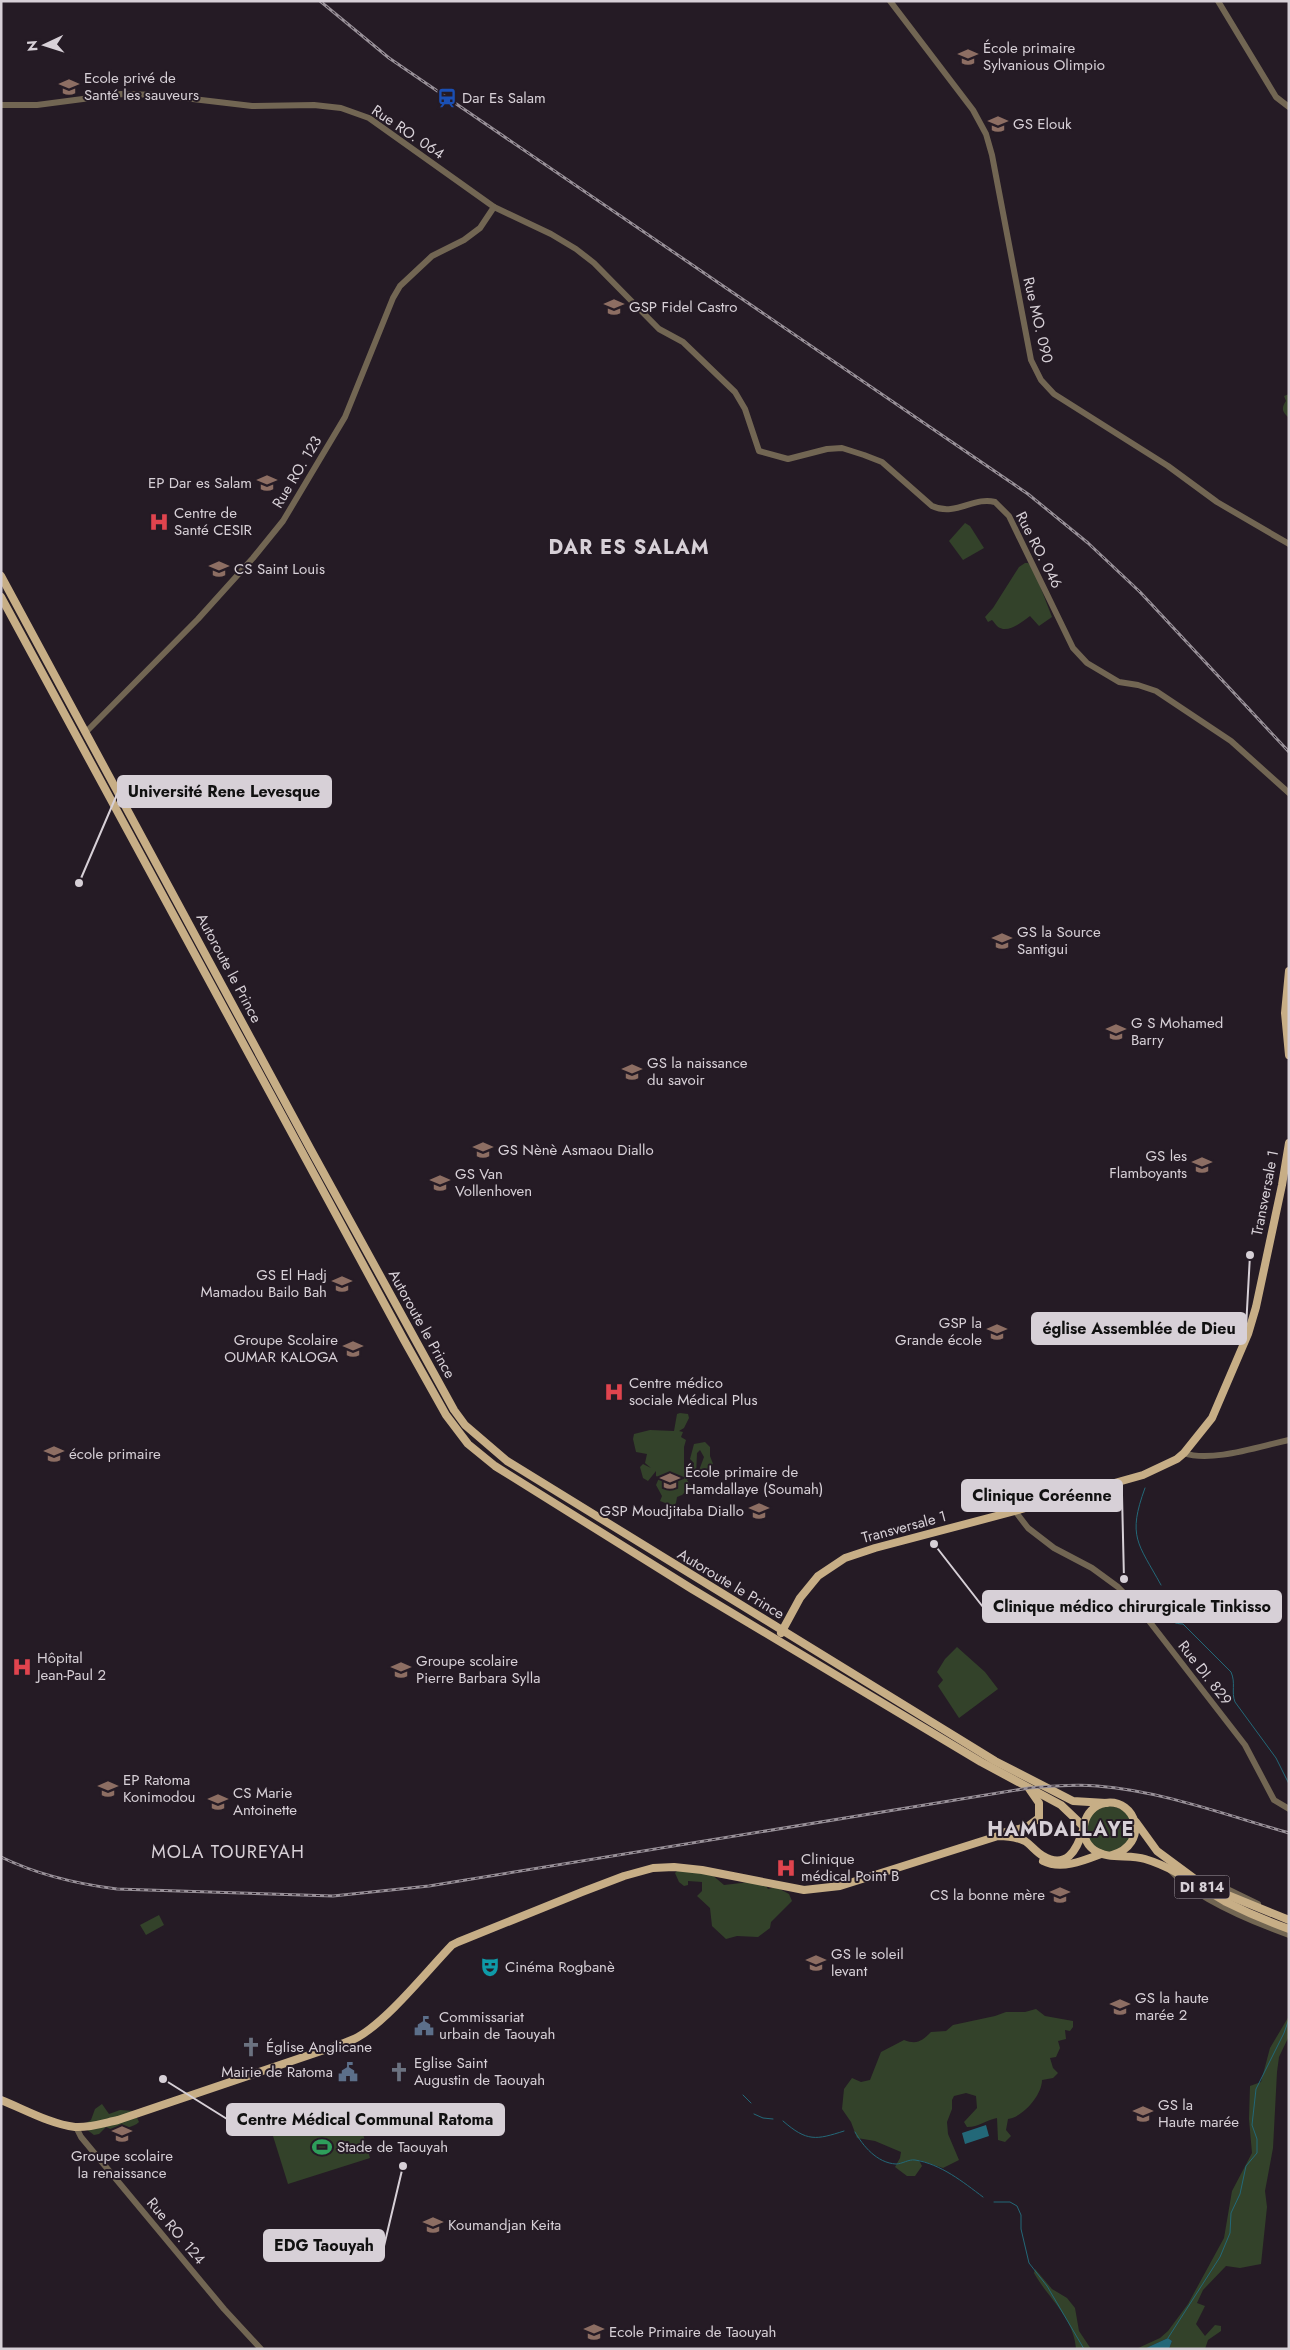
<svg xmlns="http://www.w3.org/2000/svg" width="1290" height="2350" viewBox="0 0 1290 2350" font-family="Jost,sans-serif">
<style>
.green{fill:#33422a}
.water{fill:#236878}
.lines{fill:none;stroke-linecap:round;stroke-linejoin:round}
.stream{stroke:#236878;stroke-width:1}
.minor{stroke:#726653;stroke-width:6}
.major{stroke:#c7ae86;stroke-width:8}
.rail-casing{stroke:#989098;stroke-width:3}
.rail{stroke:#251b25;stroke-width:1;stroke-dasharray:4;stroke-linecap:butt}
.labels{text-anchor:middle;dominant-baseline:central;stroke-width:4;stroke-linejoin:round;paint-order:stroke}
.shield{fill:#251b25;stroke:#a29aa2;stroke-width:1}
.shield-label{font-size:14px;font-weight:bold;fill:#d7d0d7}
.poi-label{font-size:15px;fill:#d7d0d7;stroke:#251b25;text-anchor:start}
.street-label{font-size:15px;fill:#d7d0d7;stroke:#251b25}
.quarter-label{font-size:18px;letter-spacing:1px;fill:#d7d0d7;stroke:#251b25}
.district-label{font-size:20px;font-weight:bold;letter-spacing:1px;fill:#d7d0d7;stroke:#251b25}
.leader{fill:none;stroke:#d7d0d7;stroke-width:2}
.callout-dot{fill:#d7d0d7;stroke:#251b25;stroke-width:2}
.callout{fill:#d7d0d7;stroke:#d7d0d7;stroke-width:2}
.callout-label{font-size:16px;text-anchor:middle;font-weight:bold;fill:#111}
</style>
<rect width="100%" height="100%" fill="#251b25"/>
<!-- green -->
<g class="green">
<path d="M1289 394V418C1282 412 1281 408 1286 401L1284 396Z"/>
<path d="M965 523 970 526 984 548 963 560 949 541Z"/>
<path d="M1025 563H1028L1033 568 1052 617 1039 626 1030 616C1022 622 1007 635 997 626 995 624 994 622 992 620L988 622 985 617 993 608 1019 567Z"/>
<path d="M680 1413 688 1414 689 1418 684 1428 679 1431 683 1432 681 1437 686 1440 684 1447V1469H693L694 1463 690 1459 694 1444 705 1442 710 1447V1456L713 1464 708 1467 705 1476H701L698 1473 704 1457 700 1450 697 1453 696 1476H690L687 1480 691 1486 682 1495 677 1497 676 1503 673 1506 660 1501 662 1496 656 1485 659 1478 656 1476V1471L648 1481 643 1478 640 1467 643 1464 651 1468 645 1463 647 1454 636 1452 633 1439 634 1434 650 1430 674 1431 677 1414Z"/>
<path d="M957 1647 985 1672 998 1689 959 1718 938 1686 943 1680 937 1672 945 1659Z"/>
<circle cx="1109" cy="1829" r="23"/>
<path d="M679 1869 710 1873 724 1885 750 1882 766 1886 768 1889 776 1887 789 1894 792 1901 771 1922 770 1928 758 1937 737 1936 726 1939 712 1926 710 1908 697 1896 702 1891V1882L688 1881V1885L684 1886 679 1882 675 1873Z"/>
<path d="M159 1915 164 1925 146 1935 140 1925Z"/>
<path d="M1036 2009 1045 2016 1073 2021V2027L1070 2031 1065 2030 1066 2039 1058 2041 1060 2048 1056 2057 1050 2058 1053 2068 1058 2073 1053 2078 1042 2080C1042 2095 1023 2117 1008 2119L1006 2130 1011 2136 1005 2142 998 2140 997 2118C986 2120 979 2127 967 2127L964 2122 977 2108 976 2096 966 2093 954 2096 952 2100V2109L947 2122 948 2134 959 2160 943 2168 919 2160 922 2166 915 2176H907L895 2167 900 2158 901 2152 875 2141 857 2138 851 2122 842 2109 844 2089 852 2078 861 2082 870 2080 881 2052 904 2040C917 2045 922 2041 931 2032L946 2031 953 2025 995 2016 1006 2012H1025Z"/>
<path d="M1289 2016V2036L1279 2057 1277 2072 1273 2148 1265 2191 1267 2207 1261 2264 1240 2268 1226 2266 1203 2290 1197 2303 1205 2306 1196 2324 1205 2336 1215 2325 1221 2326V2331L1208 2340 1205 2349H1169L1172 2341 1168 2338 1144 2349H1136L1160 2338 1168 2331 1188 2304 1224 2238 1232 2191 1252 2153 1249 2119 1250 2086 1261 2082 1270 2048Z"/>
<path d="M102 2104 109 2114 120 2110 134 2111 139 2122C133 2128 125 2126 119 2133L106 2127 99 2134 94 2135 86 2129V2123L91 2120 95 2109Z"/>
<path d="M356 2110 370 2158 288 2184 273 2136Z"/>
<path d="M1035 2269 1052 2289 1067 2298 1075 2308 1079 2331 1091 2349H1076C1074 2318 1048 2298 1034 2273Z"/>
</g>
<!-- water -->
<g class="water">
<path d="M986 2125 989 2136 965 2144 962 2133Z"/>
<path d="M1168 2338 1172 2341 1169 2349H1144Z"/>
</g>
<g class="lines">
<!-- stream -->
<g class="stream">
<path d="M1145 1488C1127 1537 1138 1543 1161 1585"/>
<path d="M1162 1597C1164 1611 1166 1624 1183 1624L1231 1672C1236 1683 1231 1692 1235 1702L1276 1758 1289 1784"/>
<path d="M743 2095 751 2103"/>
<path d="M754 2114 763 2118 773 2119"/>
<path d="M783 2121C807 2142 816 2140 844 2131"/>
<path d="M855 2132C863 2146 877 2163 896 2164 902 2164 909 2159 915 2160 941 2164 963 2182 983 2197"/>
<path d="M994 2202H1010L1017 2206 1021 2215V2229L1029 2263 1047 2286 1084 2349"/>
<path d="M1168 2338 1220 2257 1230 2233 1231 2213 1240 2194 1246 2166 1257 2153V2139L1252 2125 1256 2089 1284 2033 1289 2019"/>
</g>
<!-- minor -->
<g class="minor">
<path d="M890 1 973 110 986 134 992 155 1031 360 1041 380 1054 394 1168 466 1217 502 1289 544"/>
<path d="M1218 1 1276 97 1289 107"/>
<path d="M1 105H37L121 94 159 95 252 106 314 105 341 108 369 118 494 207 551 234 576 249 594 263 659 329 683 342 735 392 745 409 759 451 788 459 827 449 842 448 864 455 882 462 932 506C956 517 974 496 995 502L1009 516 1073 648 1087 663 1119 682 1138 685 1156 691 1231 741 1289 793"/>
<path d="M86 732 198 619 253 558 283 521 345 417 393 298 400 286 432 256 464 240 480 228 494 207"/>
<path d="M1184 1453C1211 1463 1260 1446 1289 1440"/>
<path d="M1015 1511 1028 1528 1054 1548 1092 1568 1118 1587 1139 1608 1245 1745 1274 1800 1289 1809"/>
<path d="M1170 1870C1195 1898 1253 1922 1289 1935"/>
<path d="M1211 1886 1225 1888 1258 1904"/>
<path d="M76 2127 81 2137 224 2309 261 2349"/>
</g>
<!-- major -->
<g class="major">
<path d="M1 576 311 1150 454 1410 465 1425 507 1461 995 1761 1073 1801 1106 1803"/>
<path d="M1 597 404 1340 446 1415 468 1444 495 1466 692 1589 981 1762 1061 1805 1083 1826"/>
<path d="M1289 971 1285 1013 1289 1055"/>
<path d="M781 1633 800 1598 818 1576 845 1558 875 1548 1015 1511 1143 1475 1177 1459 1184 1453 1212 1418 1248 1334 1256 1307 1282 1185 1289 1143"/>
<path d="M1136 1822 1157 1851 1203 1885 1289 1920"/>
<path d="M1002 1833 1027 1827 1039 1818V1803L1030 1790"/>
<path d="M1112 1855C1150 1844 1137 1798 1105 1803 1083 1807 1076 1837 1094 1850 1108 1860 1129 1854 1145 1859 1175 1868 1200 1887 1226 1902 1246 1912 1267 1921 1289 1929"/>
<path d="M1043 1861C1061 1870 1083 1861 1101 1854"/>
<path d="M1 2100C24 2109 50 2124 75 2127 89 2128 104 2123 118 2120L336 2046C343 2043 351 2041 358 2037 388 2020 427 1971 452 1945L458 1942 582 1892 624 1876 653 1868 674 1867 702 1870 804 1890 840 1886 998 1836C1007 1836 1016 1837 1025 1841 1031 1845 1036 1852 1043 1856 1066 1870 1077 1850 1083 1830"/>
</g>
<defs>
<g id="rail">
<path d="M320 1 389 58 1028 494 1088 543 1140 592 1289 752"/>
<path d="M1 1857C38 1875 77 1884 117 1889L333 1896 429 1886 1029 1788C1051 1786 1074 1784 1097 1786 1162 1791 1226 1815 1289 1833"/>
</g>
</defs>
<!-- rail casing -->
<use href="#rail" class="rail-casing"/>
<!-- rail -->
<use href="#rail" class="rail"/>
</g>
<!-- icons -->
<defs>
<symbol id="school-bare" viewBox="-9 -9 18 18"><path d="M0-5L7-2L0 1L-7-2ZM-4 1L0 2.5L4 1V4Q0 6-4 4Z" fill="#8d6e63" stroke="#251b25" stroke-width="2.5" paint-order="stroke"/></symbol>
<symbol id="university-bare" viewBox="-9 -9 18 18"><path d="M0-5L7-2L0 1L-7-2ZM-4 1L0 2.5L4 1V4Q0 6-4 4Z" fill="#8d6e63" stroke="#251b25" stroke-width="2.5" paint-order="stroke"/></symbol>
<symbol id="station-bare" viewBox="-9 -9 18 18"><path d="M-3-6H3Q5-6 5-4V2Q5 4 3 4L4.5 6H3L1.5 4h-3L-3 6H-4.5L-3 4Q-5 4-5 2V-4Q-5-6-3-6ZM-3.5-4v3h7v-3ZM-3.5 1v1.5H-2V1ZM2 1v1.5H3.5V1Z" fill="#1a4fb4" stroke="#251b25" stroke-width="2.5" paint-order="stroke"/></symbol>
<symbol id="hospital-bare" viewBox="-9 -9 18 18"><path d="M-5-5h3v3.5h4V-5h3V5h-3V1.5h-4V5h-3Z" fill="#e0444e" stroke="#251b25" stroke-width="2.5" paint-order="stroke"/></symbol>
<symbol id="theatre-bare" viewBox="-9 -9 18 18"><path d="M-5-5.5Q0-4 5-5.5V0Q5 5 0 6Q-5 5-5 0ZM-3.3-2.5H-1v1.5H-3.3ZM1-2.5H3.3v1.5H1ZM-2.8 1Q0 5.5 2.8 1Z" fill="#0f9aa8" stroke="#251b25" stroke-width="2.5" paint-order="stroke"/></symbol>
<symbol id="civic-bare" viewBox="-9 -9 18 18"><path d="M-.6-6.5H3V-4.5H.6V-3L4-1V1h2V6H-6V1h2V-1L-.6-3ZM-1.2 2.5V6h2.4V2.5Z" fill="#5c6f8a" stroke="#251b25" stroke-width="2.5" paint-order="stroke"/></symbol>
<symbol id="church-bare" viewBox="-9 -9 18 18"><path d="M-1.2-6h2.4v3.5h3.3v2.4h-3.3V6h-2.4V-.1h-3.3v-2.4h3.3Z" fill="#6b7280" stroke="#251b25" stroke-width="2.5" paint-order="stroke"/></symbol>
<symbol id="stadium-bare" viewBox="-9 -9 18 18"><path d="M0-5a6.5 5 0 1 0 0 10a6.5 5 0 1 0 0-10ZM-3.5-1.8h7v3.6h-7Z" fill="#2e9e5b" stroke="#251b25" stroke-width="2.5" paint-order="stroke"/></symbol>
</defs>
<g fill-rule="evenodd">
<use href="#school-bare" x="954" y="43" width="28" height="28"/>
<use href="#university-bare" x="55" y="73" width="28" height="28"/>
<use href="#station-bare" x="433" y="84" width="28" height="28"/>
<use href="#school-bare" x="984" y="110" width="28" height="28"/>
<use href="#school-bare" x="600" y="293" width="28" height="28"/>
<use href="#school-bare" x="253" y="469" width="28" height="28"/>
<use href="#hospital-bare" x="145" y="508" width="28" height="28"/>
<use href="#school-bare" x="205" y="555" width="28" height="28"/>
<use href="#school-bare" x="988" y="927" width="28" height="28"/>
<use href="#school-bare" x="1102" y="1018" width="28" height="28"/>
<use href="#school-bare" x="618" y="1058" width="28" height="28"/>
<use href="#school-bare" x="469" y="1136" width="28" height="28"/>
<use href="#school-bare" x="1188" y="1151" width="28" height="28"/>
<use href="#school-bare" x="426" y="1169" width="28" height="28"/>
<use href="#school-bare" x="328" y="1270" width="28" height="28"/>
<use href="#school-bare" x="983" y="1318" width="28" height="28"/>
<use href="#school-bare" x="339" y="1335" width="28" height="28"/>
<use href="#hospital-bare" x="600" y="1378" width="28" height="28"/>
<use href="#school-bare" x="40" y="1440" width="28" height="28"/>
<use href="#school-bare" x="656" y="1467" width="28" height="28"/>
<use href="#school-bare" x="745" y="1497" width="28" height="28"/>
<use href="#hospital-bare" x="8" y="1653" width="28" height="28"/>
<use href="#school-bare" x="387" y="1656" width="28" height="28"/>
<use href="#school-bare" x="94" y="1775" width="28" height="28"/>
<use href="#school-bare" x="204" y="1788" width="28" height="28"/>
<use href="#hospital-bare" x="772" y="1854" width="28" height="28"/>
<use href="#school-bare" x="1046" y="1881" width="28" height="28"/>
<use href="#school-bare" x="802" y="1949" width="28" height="28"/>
<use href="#theatre-bare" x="476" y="1953" width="28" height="28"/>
<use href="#school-bare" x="1106" y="1993" width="28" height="28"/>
<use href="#civic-bare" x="410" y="2012" width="28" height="28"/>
<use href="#church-bare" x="237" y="2033" width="28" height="28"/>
<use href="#civic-bare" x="334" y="2058" width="28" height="28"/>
<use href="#church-bare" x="385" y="2058" width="28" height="28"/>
<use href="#school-bare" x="1129" y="2100" width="28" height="28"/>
<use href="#school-bare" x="108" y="2120" width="28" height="28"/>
<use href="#stadium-bare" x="308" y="2133" width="28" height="28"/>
<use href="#school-bare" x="419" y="2211" width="28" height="28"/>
<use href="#school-bare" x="580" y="2318" width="28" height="28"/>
</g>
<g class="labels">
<!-- shield labels -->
<rect class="shield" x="1174.5" y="1875.5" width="55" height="23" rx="4"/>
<g class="shield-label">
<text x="1202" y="1887">DI 814</text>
</g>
<!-- poi labels -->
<g class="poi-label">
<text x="983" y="48">École primaire<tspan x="983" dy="17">Sylvanious Olimpio</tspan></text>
<text x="84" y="78">Ecole privé de<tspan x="84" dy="17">Santé les sauveurs</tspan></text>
<text x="462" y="98">Dar Es Salam</text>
<text x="1013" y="124">GS Elouk</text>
<text x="629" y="307">GSP Fidel Castro</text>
<text x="252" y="483" text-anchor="end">EP Dar es Salam</text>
<text x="174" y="513">Centre de<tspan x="174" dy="17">Santé CESIR</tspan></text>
<text x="234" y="569">CS Saint Louis</text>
<text x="1017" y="932">GS la Source<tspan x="1017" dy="17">Santigui</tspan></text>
<text x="1131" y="1023">G S Mohamed<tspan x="1131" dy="17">Barry</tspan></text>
<text x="647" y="1063">GS la naissance<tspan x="647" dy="17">du savoir</tspan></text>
<text x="498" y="1150">GS Nènè Asmaou Diallo</text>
<text x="1187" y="1156" text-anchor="end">GS les<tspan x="1187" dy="17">Flamboyants</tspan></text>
<text x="455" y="1174">GS Van<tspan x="455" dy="17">Vollenhoven</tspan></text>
<text x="327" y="1275" text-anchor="end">GS El Hadj<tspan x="327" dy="17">Mamadou Bailo Bah</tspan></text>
<text x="982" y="1323" text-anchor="end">GSP la<tspan x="982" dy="17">Grande école</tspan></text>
<text x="338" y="1340" text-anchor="end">Groupe Scolaire<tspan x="338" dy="17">OUMAR KALOGA</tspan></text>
<text x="629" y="1383">Centre médico<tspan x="629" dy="17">sociale Médical Plus</tspan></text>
<text x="69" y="1454">école primaire</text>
<text x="685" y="1472">École primaire de<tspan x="685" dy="17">Hamdallaye (Soumah)</tspan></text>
<text x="744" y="1511" text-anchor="end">GSP Moudjitaba Diallo</text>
<text x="37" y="1658">Hôpital<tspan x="37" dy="17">Jean-Paul 2</tspan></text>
<text x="416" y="1661">Groupe scolaire<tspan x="416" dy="17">Pierre Barbara Sylla</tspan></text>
<text x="123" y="1780">EP Ratoma<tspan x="123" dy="17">Konimodou</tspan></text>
<text x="233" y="1793">CS Marie<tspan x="233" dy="17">Antoinette</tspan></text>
<text x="801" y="1859">Clinique<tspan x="801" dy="17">médical Point B</tspan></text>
<text x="1045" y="1895" text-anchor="end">CS la bonne mère</text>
<text x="831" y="1954">GS le soleil<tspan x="831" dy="17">levant</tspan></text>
<text x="505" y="1967">Cinéma Rogbanè</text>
<text x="1135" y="1998">GS la haute<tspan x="1135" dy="17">marée 2</tspan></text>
<text x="439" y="2017">Commissariat<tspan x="439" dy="17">urbain de Taouyah</tspan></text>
<text x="266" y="2047">Église Anglicane</text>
<text x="414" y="2063">Eglise Saint<tspan x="414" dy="17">Augustin de Taouyah</tspan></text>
<text x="333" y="2072" text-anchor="end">Mairie de Ratoma</text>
<text x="1158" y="2105">GS la<tspan x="1158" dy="17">Haute marée</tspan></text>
<text x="337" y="2147">Stade de Taouyah</text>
<text x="122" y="2156" text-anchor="middle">Groupe scolaire<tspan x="122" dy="17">la renaissance</tspan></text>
<text x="448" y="2225">Koumandjan Keita</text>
<text x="609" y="2332">Ecole Primaire de Taouyah</text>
</g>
<!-- street labels -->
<g class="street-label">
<text transform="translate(408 132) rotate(34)">Rue RO. 064</text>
<text transform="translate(1038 320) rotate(77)">Rue MO. 090</text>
<text transform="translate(297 472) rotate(-59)">Rue RO. 123</text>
<text transform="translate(1039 550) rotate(63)">Rue RO. 046</text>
<text transform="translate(229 968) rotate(62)">Autoroute le Prince</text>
<text transform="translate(1265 1193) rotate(-79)">Transversale 1</text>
<text transform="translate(422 1324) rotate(61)">Autoroute le Prince</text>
<text transform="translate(904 1527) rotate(-15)">Transversale 1</text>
<text transform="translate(731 1584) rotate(31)">Autoroute le Prince</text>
<text transform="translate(1205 1673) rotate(52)">Rue DI. 829</text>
<text transform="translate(176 2231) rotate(50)">Rue RO. 124</text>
</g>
<!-- quarter labels -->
<g class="quarter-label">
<text x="228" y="1852">MOLA TOUREYAH</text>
</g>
<!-- district labels -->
<g class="district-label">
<text x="629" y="547">DAR ES SALAM</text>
<text x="1061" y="1829">HAMDALLAYE</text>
</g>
</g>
<!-- callouts -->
<path class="leader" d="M79 883L118 792M1250 1255L1246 1328M1124 1579L1122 1495M934 1544L983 1607M163 2079L227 2119M403 2166L384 2246"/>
<g class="callout-dot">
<circle cx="79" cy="883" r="5"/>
<circle cx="1250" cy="1255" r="5"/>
<circle cx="1124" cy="1579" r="5"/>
<circle cx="934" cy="1544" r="5"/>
<circle cx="163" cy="2079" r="5"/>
<circle cx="403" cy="2166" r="5"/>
</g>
<g class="callout">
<rect x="118" y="776" width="213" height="31" rx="5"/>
<rect x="1032" y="1313" width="214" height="31" rx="5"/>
<rect x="962" y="1480" width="160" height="31" rx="5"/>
<rect x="983" y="1591" width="298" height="31" rx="5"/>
<rect x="227" y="2104" width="277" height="31" rx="5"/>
<rect x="264" y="2230" width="120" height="31" rx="5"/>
</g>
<g class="callout-label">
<text x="224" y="797">Université Rene Levesque</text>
<text x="1139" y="1334">église Assemblée de Dieu</text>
<text x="1042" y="1501">Clinique Coréenne</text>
<text x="1132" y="1612">Clinique médico chirurgicale Tinkisso</text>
<text x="365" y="2125">Centre Médical Communal Ratoma</text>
<text x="324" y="2251">EDG Taouyah</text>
</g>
<!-- border -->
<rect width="1290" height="2350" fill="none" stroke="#d7d0d7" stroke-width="5"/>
<!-- north arrow -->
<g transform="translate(45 45) rotate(266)" stroke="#251b25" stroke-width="4" paint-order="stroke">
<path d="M0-4L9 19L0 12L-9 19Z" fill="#d7d0d7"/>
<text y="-8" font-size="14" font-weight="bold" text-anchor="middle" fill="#d7d0d7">N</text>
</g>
</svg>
